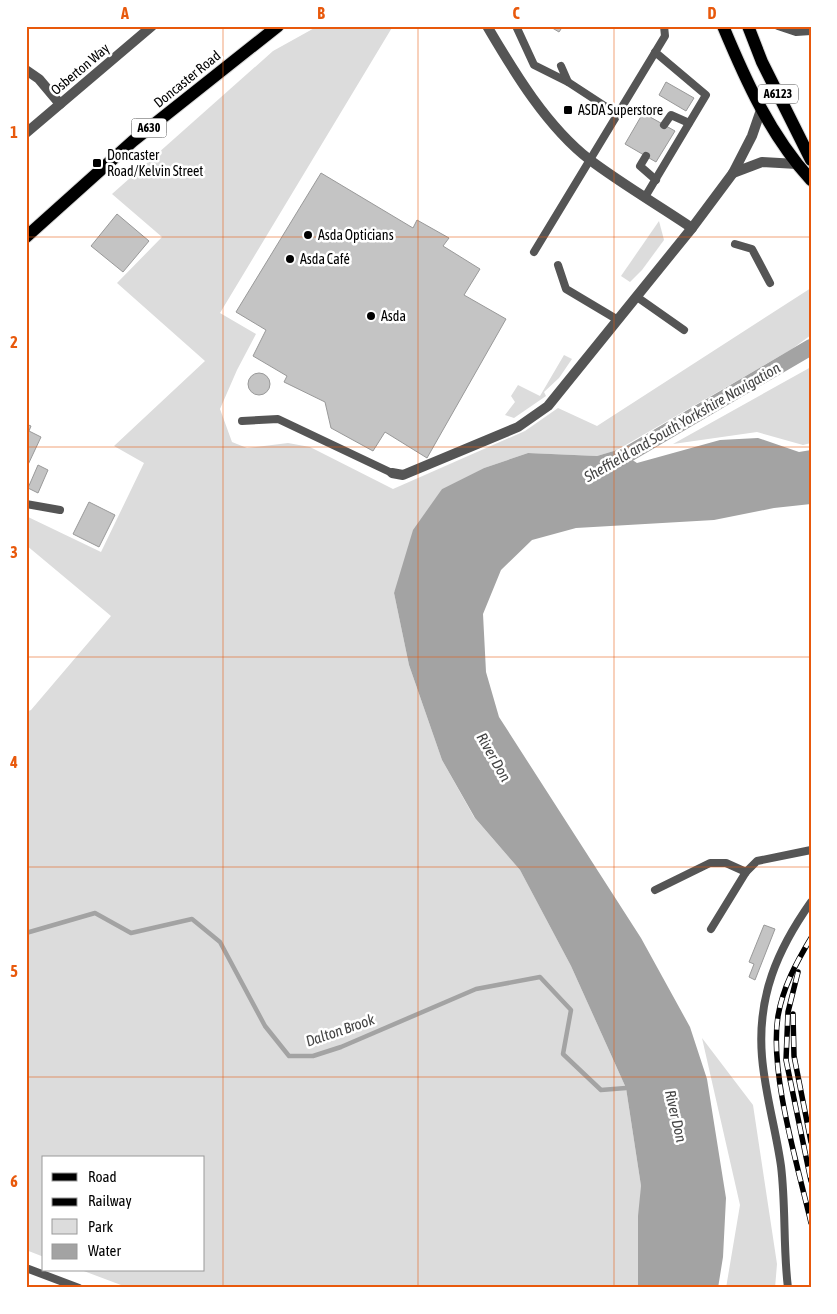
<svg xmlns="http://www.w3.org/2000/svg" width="837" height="1314" viewBox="0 0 837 1314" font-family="'Asap Condensed',sans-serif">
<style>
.green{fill:#dcdcdc}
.water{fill:#a3a3a3}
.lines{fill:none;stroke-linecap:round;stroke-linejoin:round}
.stream{stroke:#a3a3a3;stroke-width:4.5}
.canal{stroke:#a3a3a3;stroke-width:16}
.building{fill:#c4c4c4;stroke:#999}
.primary-casing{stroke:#dbdbdb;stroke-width:14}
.service{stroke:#555;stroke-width:8}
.minor{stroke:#555;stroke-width:10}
.primary{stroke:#000;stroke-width:12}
.rail-casing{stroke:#000;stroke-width:5.5}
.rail{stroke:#fff;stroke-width:4;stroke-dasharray:11;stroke-linecap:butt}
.grid{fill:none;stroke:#e8590c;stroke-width:1;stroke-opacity:0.55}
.poi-dot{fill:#000;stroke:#fff;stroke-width:2}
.labels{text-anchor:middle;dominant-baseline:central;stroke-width:5;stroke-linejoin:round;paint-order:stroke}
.shield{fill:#fff;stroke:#4c4c4c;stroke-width:1}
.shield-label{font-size:12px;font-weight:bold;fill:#000}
.street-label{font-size:14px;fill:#000;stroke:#fff}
.poi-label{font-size:14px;fill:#000;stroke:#fff;text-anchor:start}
.water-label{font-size:15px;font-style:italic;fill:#444;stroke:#fff}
.neatline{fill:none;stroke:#e8590c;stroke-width:2}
.grid-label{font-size:16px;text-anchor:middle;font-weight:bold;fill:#e8590c}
</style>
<rect width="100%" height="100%" fill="#fff"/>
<!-- green -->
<g class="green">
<path d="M318 26H393L220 313 256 334 237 370 220 409 232 442 247 448 288 443 310 447 393 489 525 431 558 408 597 426 811 288V335L792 349 617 450 597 456 528 453 484 468 442 489 394 593 409 665 442 760 474 817 520 870 571 966 626 1088 641 1186 638 1288H129L81 1270H204V1158H44V1257L26 1250V712L31 710 111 616 26 545V516L101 552 144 463 114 446 205 361 117 283 162 237 112 194 273 51Z"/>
<path d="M659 221 664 240 642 270 630 282 621 276Z"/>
<path d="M564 355 572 359 559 378 544 392 546 396 514 418 505 415 515 402 511 396 518 385 540 396Z"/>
<path d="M811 367V443L803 445 757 432 673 444Z"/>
<path d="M702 1038 753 1105 777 1264 775 1288H726L740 1205Z"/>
</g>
<!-- water -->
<path class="water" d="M758 438 799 452 811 450V504L774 508 714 520 576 528 532 540 501 570 483 614 486 672 499 717 641 938 690 1027 707 1079 726 1198 723 1257 718 1288H638V1216L641 1186 626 1088 571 966 520 870 475 818 442 760 409 665 394 593 413 530 442 489 484 468 528 453 597 456 617 450 637 463 720 440Z"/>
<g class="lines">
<!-- stream -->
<path class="stream" d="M26 933 95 913 131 933 192 919 220 942 265 1026 289 1056H313L341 1047 476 989 540 977 571 1010 563 1054 601 1090 626 1088"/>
<!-- canal -->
<path class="canal" d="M608 466 811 347"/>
</g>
<!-- building -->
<g class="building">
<path d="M549 26H563L559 32Z"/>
<path d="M666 82 694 98 686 111 659 95Z"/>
<path d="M643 113 675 131 656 162 625 144Z"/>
<path d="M321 173 413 228 417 220 449 238 443 246 480 269 464 295 506 319 427 458 385 432 373 451 331 428 325 402 284 382 287 376 253 356 266 330 236 312Z"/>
<path d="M117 214 149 241 123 272 91 246Z"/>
<circle cx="259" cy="384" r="11"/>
<path d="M26 424 31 426 29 431 41 437 26 469Z"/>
<path d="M38 465 48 470 38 493 28 488Z"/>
<path d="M89 502 115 515 99 547 73 534Z"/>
<path d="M764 925 775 929 755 980 749 977 754 964 749 962Z"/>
</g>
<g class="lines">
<defs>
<g id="primary">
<path d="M723 26C746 81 770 135 811 180"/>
<path d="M748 26 762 62 811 160"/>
<path d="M26 237 133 141 278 26"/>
</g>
</defs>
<!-- primary casing -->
<use href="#primary" class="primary-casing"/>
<!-- service -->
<g class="service">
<path d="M516 26 534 65 568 82"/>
<path d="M778 26 796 32 811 31"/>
<path d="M561 66 568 82 617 114"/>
<path d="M664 125 671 115 689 123"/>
<path d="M646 156 640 166 656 180"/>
<path d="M645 197 706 95 655 52"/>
<path d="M735 244 752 249 770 283"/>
<path d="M534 252 665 36 664 26"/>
<path d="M558 265 566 289 618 320"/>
<path d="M637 297 684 330"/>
<path d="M242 421 278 419 392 473"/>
<path d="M26 504 60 510"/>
<path d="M655 890 710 863H726L746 872"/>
<path d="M711 929 746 872 757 861 811 850"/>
<path d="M26 1268 79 1288"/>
<path d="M788 1288C783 1248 786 1207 781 1166 776 1130 765 1094 762 1057 757 997 777 950 811 902"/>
</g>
<!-- minor -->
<g class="minor">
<path d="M487 26C514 72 547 127 590 160 622 184 658 205 692 228"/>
<path d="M26 70 39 79 60 104"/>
<path d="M761 110 752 136 733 173 762 162 797 164"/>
<path d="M26 133 152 26"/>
<path d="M392 473 403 475 518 427 548 406 692 228 733 173"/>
</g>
<!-- primary -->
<use href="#primary" class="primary"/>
<defs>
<g id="rail">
<path d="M811 938C796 963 783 987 778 1016 769 1073 798 1166 811 1223"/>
<path d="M798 972 788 1012 786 1060 811 1181"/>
<path d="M793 1014 794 1056 811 1142"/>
</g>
</defs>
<!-- rail casing -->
<use href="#rail" class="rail-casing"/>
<!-- rail -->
<use href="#rail" class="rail"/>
</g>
<!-- grid -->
<path class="grid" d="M223 26V1288M418 26V1288M614 26V1288M26 237H811M26 447H811M26 657H811M26 867H811M26 1077H811"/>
<!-- markers -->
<g class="poi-dot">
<rect x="563" y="105" width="10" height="10" rx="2.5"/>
<rect x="92" y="158" width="10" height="10" rx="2.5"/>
<circle cx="308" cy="235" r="5"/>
<circle cx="290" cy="259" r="5"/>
<circle cx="371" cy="316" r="5"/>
</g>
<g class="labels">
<!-- shield labels -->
<g class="shield">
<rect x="758" y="84.5" width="40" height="19" rx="4"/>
<rect x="131.5" y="118.5" width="35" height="19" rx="4"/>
</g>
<g class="shield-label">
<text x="778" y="94">A6123</text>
<text x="149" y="128">A630</text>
</g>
<!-- street labels -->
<g class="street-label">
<text transform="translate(80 69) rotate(-40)">Osberton Way</text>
<text transform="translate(187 79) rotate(-39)">Doncaster Road</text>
</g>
<!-- poi labels -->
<g class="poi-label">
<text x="578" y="110">ASDA Superstore</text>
<text x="107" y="155">Doncaster<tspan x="107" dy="16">Road/Kelvin Street</tspan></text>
<text x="318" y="235">Asda Opticians</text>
<text x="300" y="259">Asda Café</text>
<text x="381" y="316">Asda</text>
</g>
<!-- water labels -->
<g class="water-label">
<text transform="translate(682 422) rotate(-30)">Sheffield and South Yorkshire Navigation</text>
<text transform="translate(494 757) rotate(60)">River Don</text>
<text transform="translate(340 1030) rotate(-19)">Dalton Brook</text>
<text transform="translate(676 1116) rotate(77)">River Don</text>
</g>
</g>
<!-- border -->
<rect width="837" height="1314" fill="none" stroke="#ffffff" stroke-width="55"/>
<!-- legend -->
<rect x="42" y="1156" width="162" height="115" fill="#ffffff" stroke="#999999"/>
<rect x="52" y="1173" width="25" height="8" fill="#000000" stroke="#999999"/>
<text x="88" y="1182" font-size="15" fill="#000000">Road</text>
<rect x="52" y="1198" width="25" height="8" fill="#000000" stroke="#999999"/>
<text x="88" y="1206" font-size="15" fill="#000000">Railway</text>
<rect x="52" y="1219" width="25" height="15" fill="#dcdcdc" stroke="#999999"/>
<text x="88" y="1232" font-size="15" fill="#000000">Park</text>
<rect x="52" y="1244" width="25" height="15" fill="#a3a3a3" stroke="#999999"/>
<text x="88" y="1256" font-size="15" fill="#000000">Water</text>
<rect x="28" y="28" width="782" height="1258" class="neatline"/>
<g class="grid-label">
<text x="125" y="19">A</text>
<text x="321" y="19">B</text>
<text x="516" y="19">C</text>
<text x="712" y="19">D</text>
<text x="14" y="138">1</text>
<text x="14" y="348">2</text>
<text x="14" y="558">3</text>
<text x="14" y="768">4</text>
<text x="14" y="977">5</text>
<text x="14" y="1187">6</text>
</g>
</svg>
